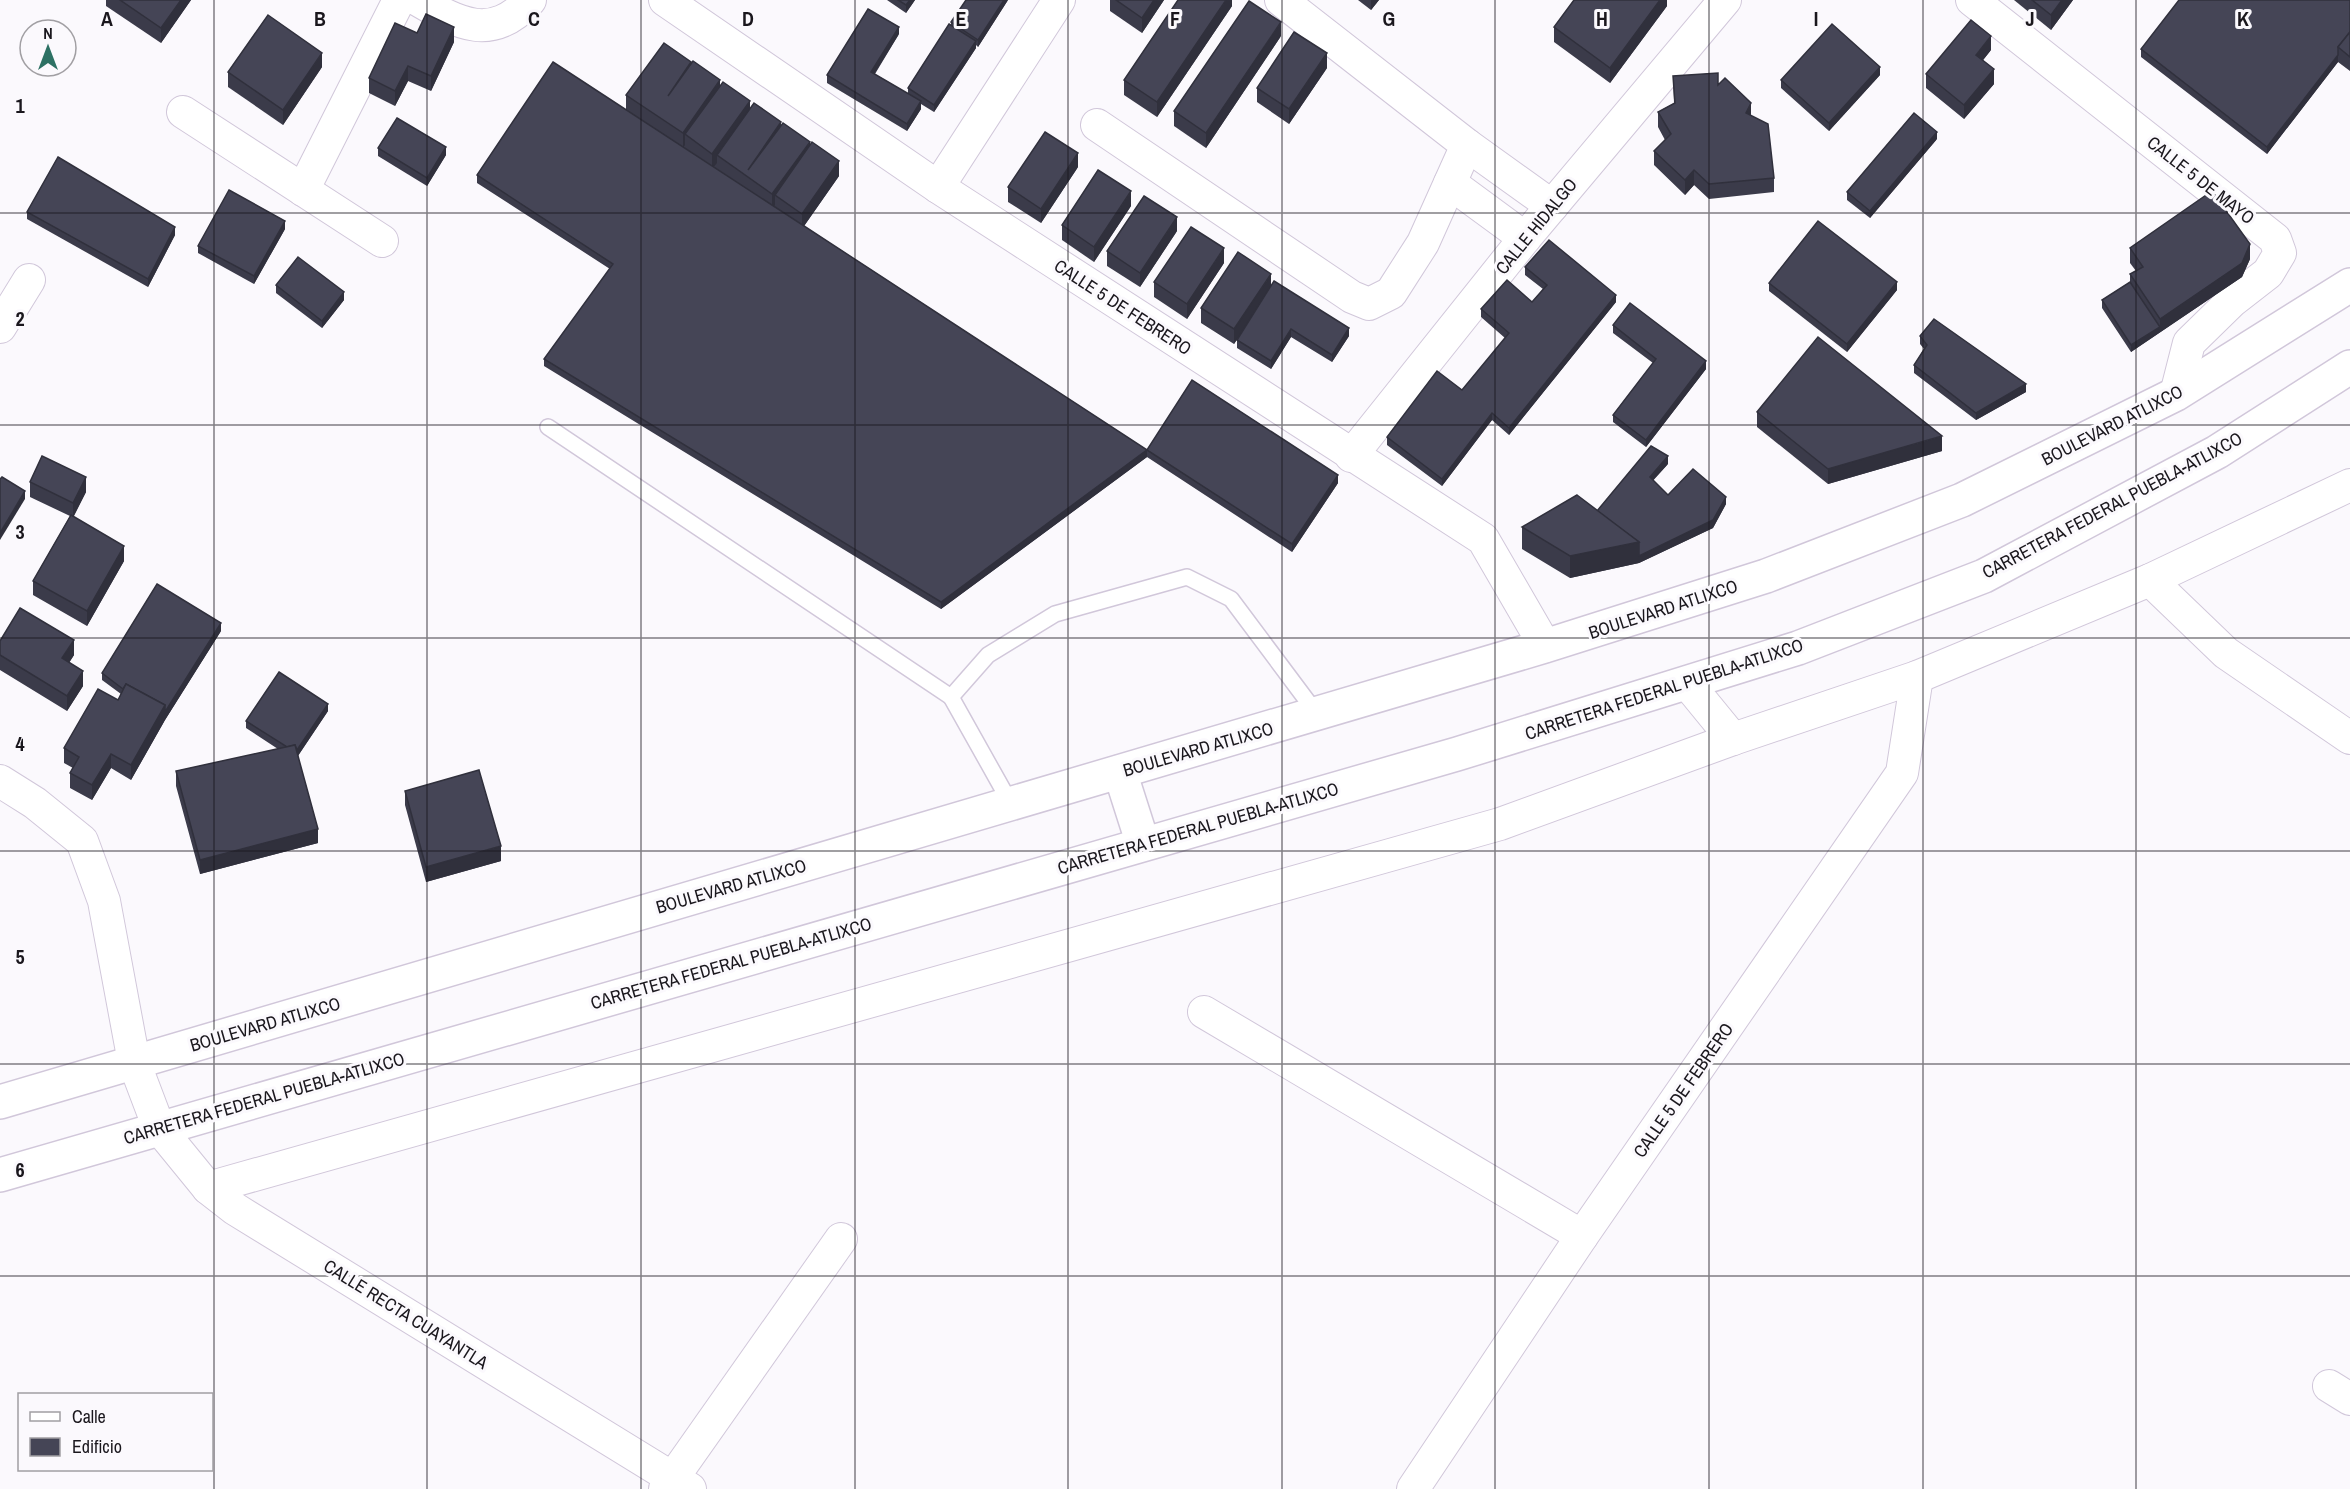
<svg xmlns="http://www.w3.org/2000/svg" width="2350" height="1489" viewBox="0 0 2350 1489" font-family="'Archivo Narrow',sans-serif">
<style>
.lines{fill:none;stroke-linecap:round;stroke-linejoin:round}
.lane-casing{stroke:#d1c7da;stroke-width:18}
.street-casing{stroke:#d1c7da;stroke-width:34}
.primary-casing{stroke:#d1c7da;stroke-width:36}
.lane{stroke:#fff;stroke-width:15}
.street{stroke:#fff;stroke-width:32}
.primary{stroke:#fff;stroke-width:33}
.wall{fill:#3b3b4a}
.shaded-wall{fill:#30303c}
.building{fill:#454556;stroke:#30303c;stroke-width:1.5}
.grid{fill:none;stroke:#1a171d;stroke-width:1.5;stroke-opacity:0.55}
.labels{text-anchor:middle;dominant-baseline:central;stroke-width:6;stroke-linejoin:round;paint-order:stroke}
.street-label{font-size:18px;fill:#1a171d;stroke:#fbf9fd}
.grid-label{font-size:20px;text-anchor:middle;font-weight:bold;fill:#1a171d;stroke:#fbf9fd;stroke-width:6;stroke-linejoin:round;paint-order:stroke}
</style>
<rect width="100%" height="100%" fill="#fbf9fd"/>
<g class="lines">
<defs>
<g id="lane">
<path d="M548 427 951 697"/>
<path d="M1011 804 951 697 988 655 1055 614 1187 577 1231 599 1317 714"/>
</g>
<g id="street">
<path d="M418 0C459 24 492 42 530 0"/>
<path d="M665 0 938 187 1483 539 1545 646"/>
<path d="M1972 0 2275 239 2280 253 2268 273 2232 301 2189 343 2176 394"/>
<path d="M183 112 382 241"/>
<path d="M1097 125 1352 297 1369 304 1391 293 1423 243 1467 145 1281 0"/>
<path d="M1467 145 1552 206"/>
<path d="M1450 183 1525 238"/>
<path d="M938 187 1059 0"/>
<path d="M303 190 399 0"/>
<path d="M0 327 29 280"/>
<path d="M1351 456 1525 238 1725 0"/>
<path d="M2150 580 2226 653 2350 738"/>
<path d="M1688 684 1733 739"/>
<path d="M0 781 35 803 82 841 104 901 134 1062 159 1128 208 1188 235 1209 690 1489"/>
<path d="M1204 1012 1582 1236"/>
<path d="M208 1188 1500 824 1733 739 1917 677 2150 580 2350 485"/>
<path d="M2329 1386 2350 1399"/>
<path d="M665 1489 841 1239"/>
<path d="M1413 1489 1582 1236 1902 773 1917 677"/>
</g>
<g id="primary">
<path d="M1120 772 1143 844"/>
<path d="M0 1102 1545 646 1766 576 1962 500 2176 394 2350 285"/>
<path d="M0 1175 1457 754 1798 648 1984 576 2217 452 2350 367"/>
</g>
</defs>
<!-- lane casing -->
<use href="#lane" class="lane-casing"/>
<!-- street casing -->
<use href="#street" class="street-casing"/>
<!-- primary casing -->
<use href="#primary" class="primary-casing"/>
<!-- lane -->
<use href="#lane" class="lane"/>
<!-- street -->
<use href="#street" class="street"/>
<!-- primary -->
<use href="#primary" class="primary"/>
</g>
<!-- wall -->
<g class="wall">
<path d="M106 0H191L161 43 106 6Z"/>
<path d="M887 0H915L906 13Z"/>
<path d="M1008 0 978 47 976 45V48L934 112 921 104V109L907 131 827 83V75L899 34 875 74 908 94V88L951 25V22Z"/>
<path d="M1110 0H1164L1142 33 1110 11Z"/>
<path d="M1232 0V6L1157 117 1124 95V80Z"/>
<path d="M1358 0H1379L1371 10Z"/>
<path d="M1667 0V6L1610 83 1554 42V27Z"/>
<path d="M2014 0H2073L2051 30Z"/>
<path d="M2350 0V71L2338 62 2267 154 2141 57V49Z"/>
<path d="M417 33 454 42 431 91 408 81 395 106 369 93V78Z"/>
<path d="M1281 36 1206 148 1174 126V111Z"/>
<path d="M1991 50 1983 60 1994 84 1964 119 1926 88V74Z"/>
<path d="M322 67 283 125 228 87V72Z"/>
<path d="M1327 68 1289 124 1257 102V88Z"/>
<path d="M1880 75 1829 131 1781 88V80Z"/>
<path d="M1673 76 1718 85 1751 116 1774 178V192L1709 199 1694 185 1685 195 1654 165V151L1665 140 1658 127V112L1674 103Z"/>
<path d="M720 86 750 109 781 126 810 146 839 176 804 226 1147 450 1338 483 1292 552 1147 457 941 609 544 366V359L610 269 477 183V175L626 110V95Z"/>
<path d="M1937 139 1870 218 1847 200V192Z"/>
<path d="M378 148 446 155 427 186 378 156Z"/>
<path d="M1078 167 1041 223 1008 202V187Z"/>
<path d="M1131 206 1094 262 1062 240V225Z"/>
<path d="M27 212 175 235 148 287 27 219Z"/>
<path d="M285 229 254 284 198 253V246Z"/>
<path d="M1177 231 1140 287 1107 266V251Z"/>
<path d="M2130 248 2250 259 2242 277 2131 352 2102 308V300L2130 282V274L2136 271 2130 263Z"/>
<path d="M1224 263 1187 319 1154 297V282Z"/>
<path d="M1525 267 1616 302 1509 435 1492 420 1442 486 1387 445V437L1462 390 1505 338 1481 317V309L1532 302 1543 289 1525 275Z"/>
<path d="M1769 283 1897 290 1847 352 1769 291Z"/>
<path d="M276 285 344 300 322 328 276 293Z"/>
<path d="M1271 286 1349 336 1332 362 1291 337 1271 369 1237 348V340L1247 324 1234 344 1201 323V308Z"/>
<path d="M1613 325 1706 369 1646 447 1613 422V415L1653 363 1613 333Z"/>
<path d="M1920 336 2026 392 1976 420 1914 373V365L1924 349 1920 344Z"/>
<path d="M1757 412 1942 451 1828 484 1757 427Z"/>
<path d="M1668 464 1653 480 1668 495 1726 504 1713 528 1639 563 1570 578 1522 549V527L1597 511Z"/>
<path d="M30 482 86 492 73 517 124 561 87 626 33 595V581L70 516 30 497Z"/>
<path d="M221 631 165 720 131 780 111 768 92 800 70 788V773L73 768 64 763V748L118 700 121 694 102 680V673Z"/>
<path d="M0 641 74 655 69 663 83 686 67 711 0 670Z"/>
<path d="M328 711 298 756 318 843 200 874 176 786V771L278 749 246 728V721Z"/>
<path d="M405 791 501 861 426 882 405 805Z"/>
</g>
<!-- shaded-wall -->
<g class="shaded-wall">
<path d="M181 0H191L161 43V28Z"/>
<path d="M910 0H915L906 13V5Z"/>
<path d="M1004 0H1008L978 47V40Z"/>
<path d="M1154 0H1164L1142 33V18Z"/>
<path d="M1226 0H1232V6L1157 117V102Z"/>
<path d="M1371 0H1379L1371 10Z"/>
<path d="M1660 0H1667V6L1610 83V68Z"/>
<path d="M2062 0H2073L2051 30V15Z"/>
<path d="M1281 22V36L1206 148V133Z"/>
<path d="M454 27V42L431 91V76Z"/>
<path d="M899 27V34L871 79V72Z"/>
<path d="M1991 36V50L1976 69V55Z"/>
<path d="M976 41V48L934 112V105Z"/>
<path d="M322 53V67L283 125V110Z"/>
<path d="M1327 53V68L1289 124V109Z"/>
<path d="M2338 55V62L2267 154V147Z"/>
<path d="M408 66V81L395 106V91Z"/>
<path d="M1880 67V75L1829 131V123Z"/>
<path d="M1994 69V84L1964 119V105Z"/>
<path d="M720 80V94L685 134V145L683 148V133Z"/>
<path d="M750 101V115L717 155V163L712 169V154Z"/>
<path d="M921 101V109L907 131V124Z"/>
<path d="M1751 103V118L1746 113Z"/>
<path d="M781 122V137L748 170Z"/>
<path d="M1937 132V139L1870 218V211Z"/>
<path d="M810 142V156L775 195V205L772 209V194Z"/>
<path d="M446 147V155L427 186V178Z"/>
<path d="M1078 153V167L1041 223V209Z"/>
<path d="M839 161V176L802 229V214Z"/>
<path d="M1694 170V185L1685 195V180Z"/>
<path d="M1131 191V206L1094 262V247Z"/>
<path d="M1177 217V231L1140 287V273Z"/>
<path d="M285 221V229L254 284V276Z"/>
<path d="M175 227V235L148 287V279Z"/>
<path d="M2250 244V259L2242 277 2131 352V345L2160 327V319Z"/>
<path d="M1224 248V263L1187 319V304Z"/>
<path d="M1271 274V289L1234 344V329Z"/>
<path d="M1897 282V290L1847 352V344Z"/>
<path d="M344 292V300L322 328V321Z"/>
<path d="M1616 295V302L1509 435V428Z"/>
<path d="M1349 328V336L1332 362V355Z"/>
<path d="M1291 329V337L1271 369V361Z"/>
<path d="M1706 361V369L1646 447V440Z"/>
<path d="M2026 384V392L1976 420V413Z"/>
<path d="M1492 413V420L1442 486V479Z"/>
<path d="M1942 436V451L1828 484V469Z"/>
<path d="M1147 450V457L941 609V602Z"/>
<path d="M1668 456V464L1650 484V477Z"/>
<path d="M1338 475V483L1292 552V544Z"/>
<path d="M86 477V492L73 518V503Z"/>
<path d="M25 491V499L0 540V533Z"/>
<path d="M1726 497V504L1713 528 1639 563 1570 578V556Z"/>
<path d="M124 546V561L87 626V611Z"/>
<path d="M221 623V631L165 720 131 780V765L165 705Z"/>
<path d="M74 640V655L62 673V658Z"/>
<path d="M83 671V686L67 711V696Z"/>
<path d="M328 704V711L295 760V752Z"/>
<path d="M111 754V768L92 800V785Z"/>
<path d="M318 829V843L200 874V860Z"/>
<path d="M501 846V861L426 882V867Z"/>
</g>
<!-- building -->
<g class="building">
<path d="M120 0H181L161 28Z"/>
<path d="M898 0H910L906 5Z"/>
<path d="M966 0H1004L978 40 951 22Z"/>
<path d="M1116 0H1154L1142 18Z"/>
<path d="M1178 0H1226L1157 102 1124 80Z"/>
<path d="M1574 0H1660L1610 68 1554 27Z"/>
<path d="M2032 0H2062L2051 15Z"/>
<path d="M2179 0H2350V32L2338 47V55L2267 147 2141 49Z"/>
<path d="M1249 1 1281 22 1206 133 1174 111Z"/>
<path d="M868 9 899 27 871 72 921 101 907 124 827 75Z"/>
<path d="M426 14 454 27 431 76 408 66 395 91 369 78 395 23 417 33Z"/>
<path d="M268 15 322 53 283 110 228 72Z"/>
<path d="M1971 20 1991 36 1976 55 1994 69 1964 105 1926 74Z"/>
<path d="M949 24 976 41 934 105 908 88Z"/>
<path d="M1832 24 1880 67 1829 123 1781 80Z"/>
<path d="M1294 32 1327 53 1289 109 1257 88Z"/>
<path d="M2350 32V57L2338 47Z"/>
<path d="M664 43 691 62 668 96 693 61 720 80 683 133 626 95Z"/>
<path d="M553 62 1147 450 1192 380 1338 475 1292 544 1147 450 941 602 544 359 613 264 477 175Z"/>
<path d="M1718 73V85L1725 78 1751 103 1746 113 1768 124 1774 178 1709 184 1694 170 1685 180 1654 151 1671 134 1658 112 1675 103 1673 76Z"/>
<path d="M723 82 750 101 712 154 685 134Z"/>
<path d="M754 103 781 122 748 170 783 123 810 142 772 194 717 155Z"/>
<path d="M1914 113 1937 132 1870 211 1847 192Z"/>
<path d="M397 118 446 147 427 178 378 148Z"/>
<path d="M1045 132 1078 153 1041 209 1008 187Z"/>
<path d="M812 142 839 161 802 214 775 195Z"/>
<path d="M58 157 175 227 148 279 27 212Z"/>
<path d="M1098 170 1131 191 1094 247 1062 225Z"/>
<path d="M229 190 285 221 254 276 198 246Z"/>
<path d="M2212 191 2250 244 2242 263 2160 319 2130 274 2143 267 2130 248Z"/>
<path d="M1144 196 1177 217 1140 273 1107 251Z"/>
<path d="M1818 221 1897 282 1847 344 1769 283Z"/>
<path d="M1191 227 1224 248 1187 304 1154 282Z"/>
<path d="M1549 240 1616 295 1509 428 1492 413 1442 479 1387 437 1437 371 1462 390 1509 333 1481 309 1507 280 1532 302 1547 285 1525 267Z"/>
<path d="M1238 252 1271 274 1234 329 1201 308Z"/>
<path d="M298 257 344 292 322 321 276 285Z"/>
<path d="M1274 281 1349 328 1332 355 1291 329 1271 361 1237 340Z"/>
<path d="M2130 282 2160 327 2131 345 2102 300Z"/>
<path d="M1630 303 1706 361 1646 440 1613 415 1656 359 1613 325Z"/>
<path d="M1934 319 2026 384 1976 413 1914 365 1927 345 1920 336Z"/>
<path d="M1818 337 1942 436 1828 469 1757 412Z"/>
<path d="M1651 446 1668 456 1650 477 1668 495 1693 469 1726 497 1713 520 1639 556V542L1597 511Z"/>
<path d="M42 456 86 477 73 503 30 482Z"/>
<path d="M2 477 25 491 0 533V479Z"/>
<path d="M1577 495 1639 542 1570 556 1522 527Z"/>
<path d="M71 515 124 546 87 611 33 581Z"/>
<path d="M157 584 221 623 165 712V705L126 684 123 689 102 673Z"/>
<path d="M20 608 74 640 62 658 83 671 67 696 0 655V641Z"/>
<path d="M279 672 328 704 297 750 295 745 287 747 246 721Z"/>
<path d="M126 684 165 705 131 765 111 754 92 785 70 773 79 757 64 748 98 689 118 700Z"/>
<path d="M295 745 318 829 200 860 176 771Z"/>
<path d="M479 770 501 846 426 867 405 791Z"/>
</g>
<!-- grid -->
<path class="grid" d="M214 0V1489M427 0V1489M641 0V1489M855 0V1489M1068 0V1489M1282 0V1489M1495 0V1489M1709 0V1489M1923 0V1489M2136 0V1489M0 213H2350M0 425H2350M0 638H2350M0 851H2350M0 1064H2350M0 1276H2350"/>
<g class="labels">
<!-- street labels -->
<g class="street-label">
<text transform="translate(2201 180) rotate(38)">CALLE 5 DE MAYO</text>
<text transform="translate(1536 226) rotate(-51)">CALLE HIDALGO</text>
<text transform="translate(1123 307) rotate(33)">CALLE 5 DE FEBRERO</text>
<text transform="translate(2112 425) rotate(-27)">BOULEVARD ATLIXCO</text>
<text transform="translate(2112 505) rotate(-28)">CARRETERA FEDERAL PUEBLA-ATLIXCO</text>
<text transform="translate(1663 609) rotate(-18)">BOULEVARD ATLIXCO</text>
<text transform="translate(1664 689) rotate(-18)">CARRETERA FEDERAL PUEBLA-ATLIXCO</text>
<text transform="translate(1198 749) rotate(-16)">BOULEVARD ATLIXCO</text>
<text transform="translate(1198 828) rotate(-16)">CARRETERA FEDERAL PUEBLA-ATLIXCO</text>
<text transform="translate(731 886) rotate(-16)">BOULEVARD ATLIXCO</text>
<text transform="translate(731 963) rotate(-16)">CARRETERA FEDERAL PUEBLA-ATLIXCO</text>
<text transform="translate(265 1024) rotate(-16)">BOULEVARD ATLIXCO</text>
<text transform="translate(1683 1090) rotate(-55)">CALLE 5 DE FEBRERO</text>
<text transform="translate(264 1098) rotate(-16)">CARRETERA FEDERAL PUEBLA-ATLIXCO</text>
<text transform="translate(406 1314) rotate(32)">CALLE RECTA CUAYANTLA</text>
</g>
</g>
<g class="grid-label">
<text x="107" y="26">A</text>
<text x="320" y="26">B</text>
<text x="534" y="26">C</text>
<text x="748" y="26">D</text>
<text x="961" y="26">E</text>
<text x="1175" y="26">F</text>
<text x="1389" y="26">G</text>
<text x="1602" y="26">H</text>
<text x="1816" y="26">I</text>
<text x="2030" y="26">J</text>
<text x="2243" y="26">K</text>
<text x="20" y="113">1</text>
<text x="20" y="326">2</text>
<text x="20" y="539">3</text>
<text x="20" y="751">4</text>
<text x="20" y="964">5</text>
<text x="20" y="1177">6</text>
</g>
<!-- legend -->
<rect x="18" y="1393" width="195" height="78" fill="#fbf9fd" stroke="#a19fa3" stroke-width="1.5"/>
<rect x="30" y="1412" width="30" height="9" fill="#ffffff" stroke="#a19fa3" stroke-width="1.5"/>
<text x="72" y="1423" font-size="18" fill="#1a171d">Calle</text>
<rect x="30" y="1438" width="30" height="18" fill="#454556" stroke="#a19fa3" stroke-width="1.5"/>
<text x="72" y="1453" font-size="18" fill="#1a171d">Edificio</text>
<!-- north arrow -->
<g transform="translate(48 48)"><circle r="28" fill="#fbf9fd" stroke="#a19fa3" stroke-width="1.5"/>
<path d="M0-4.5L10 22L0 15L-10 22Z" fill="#2d7164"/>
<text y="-9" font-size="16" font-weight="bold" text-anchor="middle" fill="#1a171d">N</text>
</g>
</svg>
